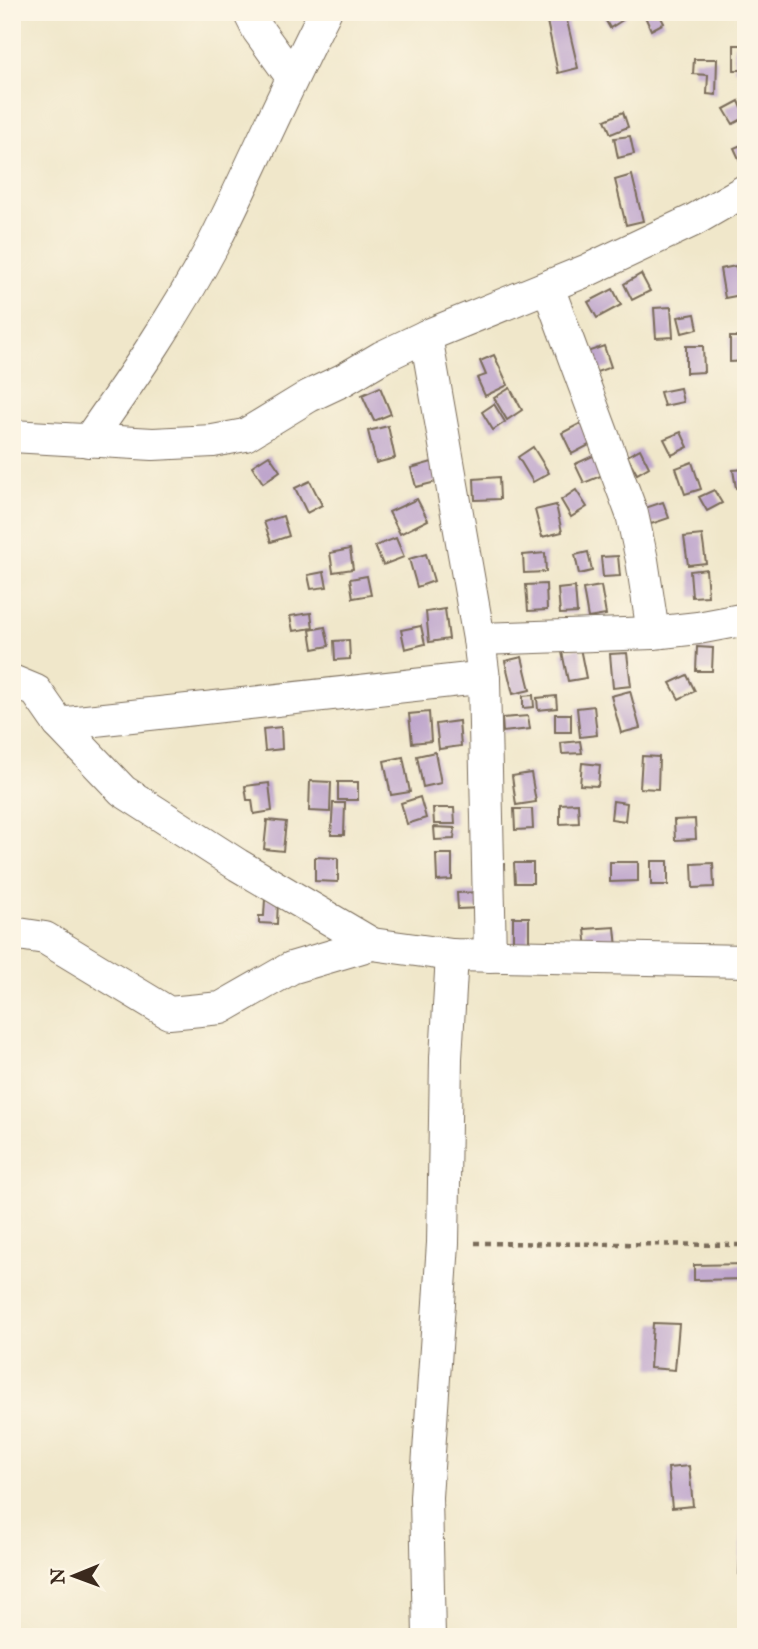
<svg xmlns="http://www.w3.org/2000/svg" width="758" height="1649" viewBox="0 0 758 1649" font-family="'IM FELL Great Primer',serif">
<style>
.building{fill:#bda4cc}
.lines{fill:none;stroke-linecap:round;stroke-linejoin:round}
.minor-casing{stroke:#7a6c5a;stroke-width:34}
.path{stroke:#7a6c5a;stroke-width:4.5;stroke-dasharray:5 5;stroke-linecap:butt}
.minor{stroke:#fff;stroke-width:32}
</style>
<rect width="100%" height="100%" fill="#fcf5e5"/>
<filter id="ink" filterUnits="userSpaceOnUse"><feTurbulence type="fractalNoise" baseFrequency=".0143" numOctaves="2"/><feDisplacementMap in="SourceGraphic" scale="14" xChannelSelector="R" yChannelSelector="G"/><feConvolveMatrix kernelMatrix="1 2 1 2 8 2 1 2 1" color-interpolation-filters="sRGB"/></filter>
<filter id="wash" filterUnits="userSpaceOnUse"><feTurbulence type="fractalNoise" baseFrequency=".00686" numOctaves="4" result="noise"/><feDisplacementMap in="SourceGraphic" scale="28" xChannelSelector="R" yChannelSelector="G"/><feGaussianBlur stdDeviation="1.57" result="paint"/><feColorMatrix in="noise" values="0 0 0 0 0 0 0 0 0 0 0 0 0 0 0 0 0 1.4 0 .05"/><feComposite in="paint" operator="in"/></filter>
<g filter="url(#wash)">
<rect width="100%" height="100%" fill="#f0e7ca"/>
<g id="blocks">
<!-- building -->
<g class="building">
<path d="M545 12H565L578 68 558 73Z"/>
<path d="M601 12H623L626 18 610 28Z"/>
<path d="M643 12H658L664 23 651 30Z"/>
<rect x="734" y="45" width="12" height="25"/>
<path d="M694 59H717L716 95 707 94 708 75 693 74Z"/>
<path d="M739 101 746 117 733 124 724 109Z"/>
<path d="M623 112 628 127 611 134 605 120Z"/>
<path d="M630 136 634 154 618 158 614 138Z"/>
<path d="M746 143V160L741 163 734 148Z"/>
<path d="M632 175 643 221 626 225 615 180Z"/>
<path d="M736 266 741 295 725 298 720 269Z"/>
<path d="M641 274 650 291 632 300 624 284Z"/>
<path d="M613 289 621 305 597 318 588 302Z"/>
<path d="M671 307 673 337 656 338 654 308Z"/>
<path d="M695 314 698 329 682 333 678 317Z"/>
<path d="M730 337H746V361L730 362Z"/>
<path d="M604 346 611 367 594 373 587 352Z"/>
<path d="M686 346H703L704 372 686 373Z"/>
<path d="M494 355 508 385 485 396 477 378 486 375 480 361Z"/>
<path d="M380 387 391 414 374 421 362 395Z"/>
<path d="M510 388 522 410 507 420 494 398Z"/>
<path d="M680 388 683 402 664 406 660 392Z"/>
<path d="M494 404 505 422 493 430 482 412Z"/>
<path d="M581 423 591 444 572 454 562 433Z"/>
<path d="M388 426 395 458 376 463 368 431Z"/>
<path d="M681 432 688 447 672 455 664 439Z"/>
<path d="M533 447 549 473 533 482 518 457Z"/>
<path d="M640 449 649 467 637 474 627 456Z"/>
<path d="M269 455 280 471 263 483 252 466Z"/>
<path d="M595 455 603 475 584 483 575 464Z"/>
<path d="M439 460 444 480 416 487 411 468Z"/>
<path d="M692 462 701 489 685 494 676 468Z"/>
<path d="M746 469V486L736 488 733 470Z"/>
<path d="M499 477 500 499 475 500 474 479Z"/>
<path d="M310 481 322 505 307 513 295 488Z"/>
<path d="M576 490 587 507 571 517 561 500Z"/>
<path d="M714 490 722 503 707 511 699 497Z"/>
<path d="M417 499 428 520 400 534 389 512Z"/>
<path d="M663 502 669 518 651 524 645 508Z"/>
<path d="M556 505 562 532 542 537 535 510Z"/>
<path d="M283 516 289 536 271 542 264 522Z"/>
<path d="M702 535 706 563 688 565 684 537Z"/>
<path d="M396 538 404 557 383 565 375 546Z"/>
<path d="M350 549 353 569 333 572 330 553Z"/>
<path d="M588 552 592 571 579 574 575 555Z"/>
<path d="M545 553 546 572 524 573 523 555Z"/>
<path d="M426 554 434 581 417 587 409 559Z"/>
<path d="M618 556 620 576 603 577 601 557Z"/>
<path d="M706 569 708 596 692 597 690 571Z"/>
<path d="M324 572 327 587 311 589 308 575Z"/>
<path d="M367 576 371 595 353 598 350 579Z"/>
<path d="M546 584 547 610 528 611 526 585Z"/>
<path d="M601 586 606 615 588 618 583 589Z"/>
<path d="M575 587 577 613 560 614 558 589Z"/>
<path d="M445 609 449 639 429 642 426 612Z"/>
<path d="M311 613 313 628 293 631 290 616Z"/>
<path d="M421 626 425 644 405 649 401 630Z"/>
<path d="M325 627 329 646 313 649 310 630Z"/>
<path d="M349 640 350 659 335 660 334 641Z"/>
<path d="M697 647 713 648 712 671H696Z"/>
<path d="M580 648 586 678 568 681 562 652Z"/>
<path d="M627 653 631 686 613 688 610 654Z"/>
<path d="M522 657 530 690 513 694 505 661Z"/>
<path d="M687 675 695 691 679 699 670 683Z"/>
<path d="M630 691 640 728 621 733 611 696Z"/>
<path d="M533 695 534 707 523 708V696Z"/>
<path d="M556 696 557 708 538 710 537 698Z"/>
<path d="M594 706 597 735 580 737 577 708Z"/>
<path d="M429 712 431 741 412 743 409 714Z"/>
<rect x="555" y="714" width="16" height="18"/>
<path d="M528 716 530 729 503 732 502 718Z"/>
<path d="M459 721 461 746 439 749 436 724Z"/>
<path d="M281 727 282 749 265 751 263 729Z"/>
<path d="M580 741 582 753 562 754 561 743Z"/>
<path d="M435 752 441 783 423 787 417 756Z"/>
<path d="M642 756 659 757 658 789 640 788Z"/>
<path d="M403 757 410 792 391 795 384 761Z"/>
<path d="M582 763 600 765 598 786 580 785Z"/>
<path d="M531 773 536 802 516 805 512 776Z"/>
<path d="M310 781 331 782 330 812 309 811Z"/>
<rect x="338" y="782" width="20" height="18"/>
<path d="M269 783 272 811 254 814 252 800H247L245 786Z"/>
<path d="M420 797 426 818 407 824 401 803Z"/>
<path d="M613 801 627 803 625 821 611 819Z"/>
<path d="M333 803H345L344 835H331Z"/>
<path d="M578 803 579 823 560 824V804Z"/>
<path d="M433 808H454L455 824H434Z"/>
<path d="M514 809H532L533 829 515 830Z"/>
<path d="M695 819 696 839 675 840 674 820Z"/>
<path d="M267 820 286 822 283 851 264 849Z"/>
<path d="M434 827 455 828 454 839 435 840Z"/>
<path d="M436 854H452V880L437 881Z"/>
<path d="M315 857 338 858V882L315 881Z"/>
<rect x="651" y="861" width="17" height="24"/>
<path d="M610 862H638V881L610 882Z"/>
<path d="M514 863H533V883H515Z"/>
<path d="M713 863 714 887 693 888 692 864Z"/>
<path d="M482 892V908L458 909 457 893Z"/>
<path d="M265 899 278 900 277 924 259 923V916H264Z"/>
<rect x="513" y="917" width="16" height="28"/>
<path d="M615 927 617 948 587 950 585 929Z"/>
<path d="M746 1264V1279L694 1280V1265Z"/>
<path d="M653 1323 679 1324 675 1370 650 1368Z"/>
<path d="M689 1466 693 1506 672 1508 668 1468Z"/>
<path d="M743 1515H746V1574H739Z"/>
</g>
</g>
</g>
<g filter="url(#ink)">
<use href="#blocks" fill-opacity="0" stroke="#7a6c5a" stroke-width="2"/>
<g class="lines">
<defs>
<g id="minor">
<path d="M249 12 258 30 292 77"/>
<path d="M548 287 632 514 642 560 653 633"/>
<path d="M426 336 479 639 484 679 490 956"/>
<path d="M12 436 153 444 213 441 245 435 309 396 343 380 382 357 426 336 588 270 694 220 746 190"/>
<path d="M88 441C133 377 178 312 214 243 252 167 286 88 325 12"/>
<path d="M479 639 653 633 698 628 746 619"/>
<path d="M12 681 36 691 59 724 123 791 238 865 372 944"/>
<path d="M59 724 469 679H484"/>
<path d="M12 933 45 938 169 1013 221 1008 291 968 372 944 452 955 746 961"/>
<path d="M429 1637 426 1497 443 1243 446 1058 452 955"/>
</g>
</defs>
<!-- minor casing -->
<use href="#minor" class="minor-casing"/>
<!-- path -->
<path class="path" d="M475 1243 746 1245"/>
<!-- minor -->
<use href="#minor" class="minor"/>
</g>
</g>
<!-- margin -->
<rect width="758" height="1649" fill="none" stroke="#fcf5e5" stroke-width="42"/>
<!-- north arrow -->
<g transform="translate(74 1576) rotate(269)" stroke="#fcf5e5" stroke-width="5" paint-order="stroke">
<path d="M0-5L12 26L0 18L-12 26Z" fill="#3b2a1e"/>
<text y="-10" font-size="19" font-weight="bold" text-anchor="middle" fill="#3b2a1e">N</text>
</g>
</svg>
